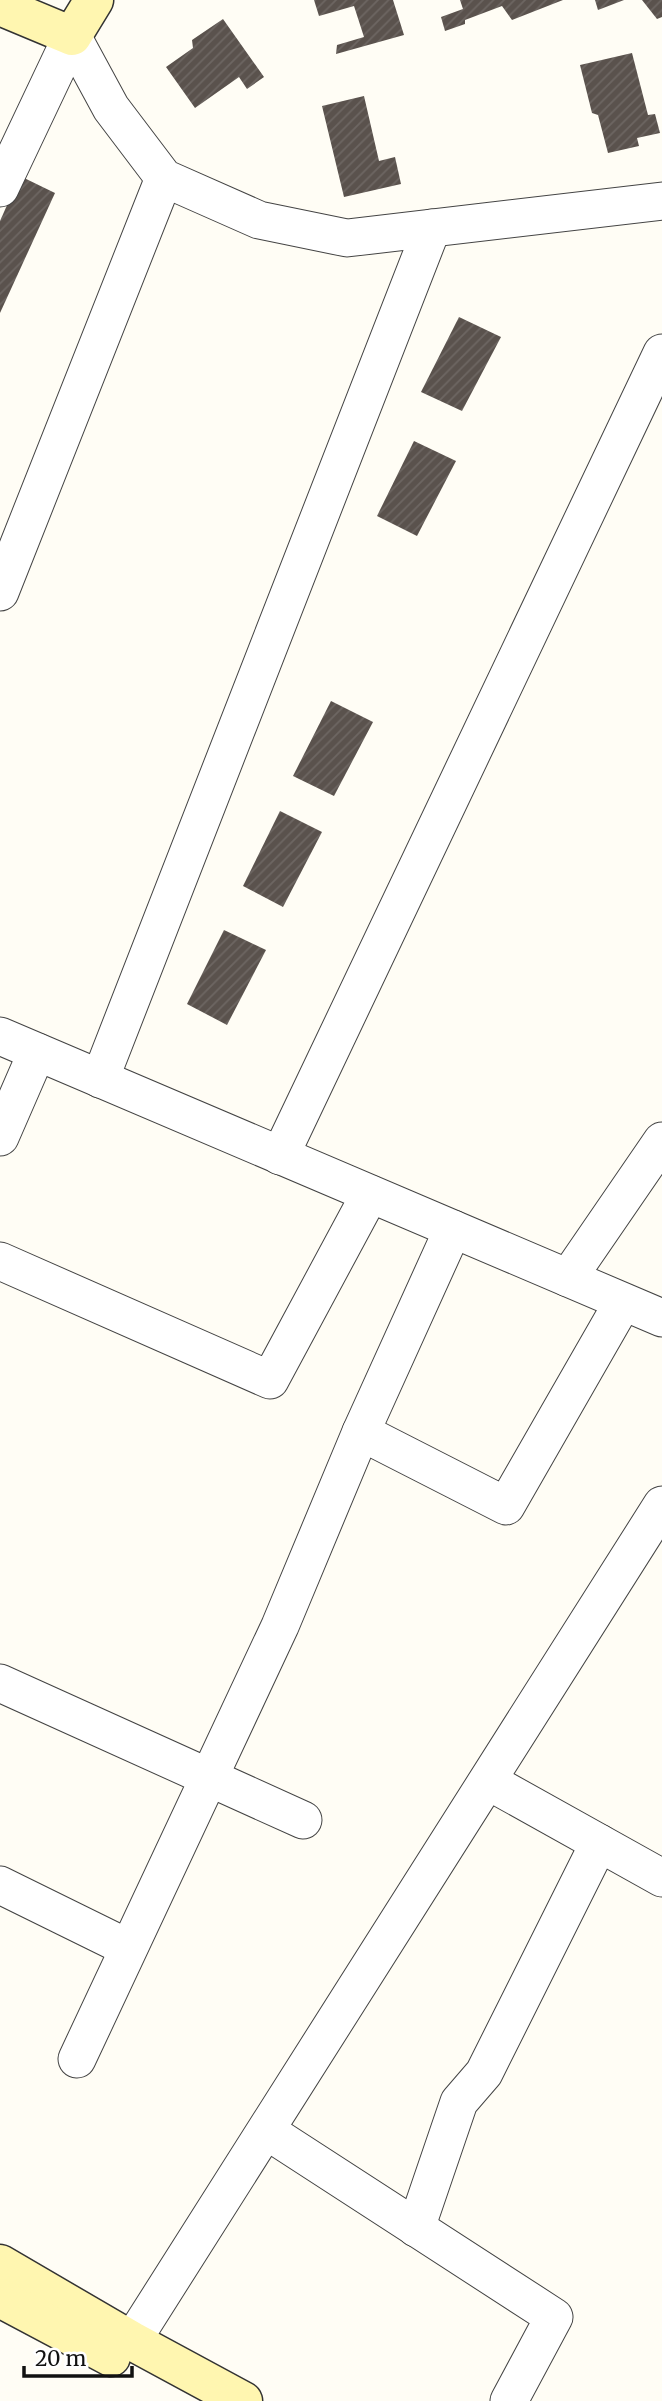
<svg xmlns="http://www.w3.org/2000/svg" width="662" height="2401" viewBox="0 0 662 2401" font-family="Merriweather,serif">
<style>
.building{fill:url(#building-hatch)}
.lines{fill:none;stroke-linecap:round;stroke-linejoin:round}
.street-casing{stroke:#444;stroke-width:39}
.secondary-casing{stroke:#333;stroke-width:41}
.street{stroke:#fff;stroke-width:37}
.secondary{stroke:#fff6b0;stroke-width:38}
</style>
<defs>
<pattern id="building-hatch" width="6" height="6" patternUnits="userSpaceOnUse" patternTransform="scale(1.75)"><rect width="6" height="6" fill="#5a524d"/><path d="M-1 1l2-2M0 6l6-6M5 7l2-2" fill="none" stroke="#6d6662"/></pattern>
</defs>
<rect width="100%" height="100%" fill="#fffdf5"/>
<!-- building -->
<g class="building">
<path d="M314 0H393L404 35 336 54 337 45 364 37 354 6 319 16Z"/>
<path d="M460 0H563L512 20 502 6 465 20V24L445 31 441 17 463 9Z"/>
<path d="M595 0H624L598 10Z"/>
<path d="M642 0H662V17L657 19Z"/>
<path d="M223 19 264 77 247 89 239 77 195 108 166 67 193 48 192 40Z"/>
<path d="M632 53 648 115 655 114 660 133 637 138 639 146 608 153 598 115 592 113 580 65Z"/>
<path d="M364 96 379 161 395 157 401 184 344 197 322 106Z"/>
<path d="M20 176 55 193 0 313V221Z"/>
<path d="M459 317 501 337 462 411 421 392Z"/>
<path d="M414 441 456 461 417 536 377 516Z"/>
<path d="M331 701 373 722 334 796 293 776Z"/>
<path d="M280 811 322 832 283 907 243 886Z"/>
<path d="M224 930 266 950 227 1025 187 1004Z"/>
</g>
<g class="lines">
<defs>
<g id="street">
<path d="M72 36 111 108 164 178 259 220 347 238 662 201"/>
<path d="M0 188 72 36"/>
<path d="M0 592 164 178"/>
<path d="M0 1036 662 1318"/>
<path d="M100 1079 432 228"/>
<path d="M0 1137 37 1052"/>
<path d="M280 1156 662 353"/>
<path d="M453 1229 361 1432 506 1506 623 1302"/>
<path d="M0 1261 270 1380 370 1194"/>
<path d="M568 1278 662 1141"/>
<path d="M0 1683 303 1820"/>
<path d="M488 1781 662 1878"/>
<path d="M0 1885 128 1948"/>
<path d="M77 2059 280 1626 361 1432"/>
<path d="M267 2131 554 2317 509 2401"/>
<path d="M416 2228 459 2102 484 2073 599 1843"/>
<path d="M132 2341 662 1505"/>
</g>
<g id="secondary">
<path d="M0 6 72 36 94 0"/>
<path d="M0 2264 132 2341 243 2401"/>
<path d="M0 2298 111 2357"/>
</g>
</defs>
<!-- street casing -->
<use href="#street" class="street-casing"/>
<!-- secondary casing -->
<use href="#secondary" class="secondary-casing"/>
<!-- street -->
<use href="#street" class="street"/>
<!-- secondary -->
<use href="#secondary" class="secondary"/>
</g>
<!-- scale -->
<path d="M24 2366v10h108v-10" fill="none" stroke="#111111" stroke-width="3.5"/>
<text x="35" y="2366" font-size="21" fill="#111111" stroke="#ffffff" stroke-width="5" paint-order="stroke">20 m</text>
</svg>
